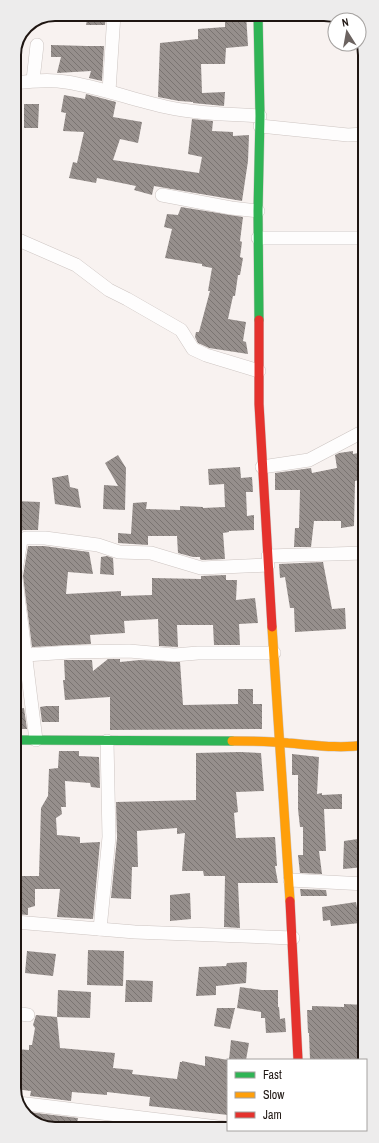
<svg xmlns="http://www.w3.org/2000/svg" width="379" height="1143" viewBox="0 0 379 1143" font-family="'Archivo Narrow',sans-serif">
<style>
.building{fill:url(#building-back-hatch)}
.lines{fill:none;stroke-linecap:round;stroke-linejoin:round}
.street-casing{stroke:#cdc5c2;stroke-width:14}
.fast-casing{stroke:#cdc5c2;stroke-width:10}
.slow-casing{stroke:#cdc5c2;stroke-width:10}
.jam-casing{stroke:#cdc5c2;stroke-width:10}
.street{stroke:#fefdfd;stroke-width:13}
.fast{stroke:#30b455;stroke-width:9}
.slow{stroke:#ff9f0a;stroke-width:9}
.jam{stroke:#e5322d;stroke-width:9}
.rim{fill:none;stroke:#1f1612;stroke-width:2}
</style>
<defs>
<pattern id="building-back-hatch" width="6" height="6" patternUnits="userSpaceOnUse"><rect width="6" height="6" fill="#968f8c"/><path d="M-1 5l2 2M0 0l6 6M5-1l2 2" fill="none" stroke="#7a7471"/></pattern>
</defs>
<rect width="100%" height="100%" fill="#f8f2f0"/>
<!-- building -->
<g class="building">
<path d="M88 14H106L105 25H86Z"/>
<path d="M225 14H246L248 46 226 48 225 64H201L202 93 225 92 224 106 193 103V102L179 101 158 97 160 43 198 39V29L225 27Z"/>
<path d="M51 45 87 46H104L102 81 89 78 91 71 57 73 61 57H51Z"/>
<path d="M86 94 116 102 113 117 142 122 138 143 120 139 113 160 199 173 202 157 188 154 192 119 213 121 212 131 233 132V136L249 135 248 161 242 201 154 186 152 195 134 190 136 186 97 178 96 183 69 178 73 162 77 163 84 132 63 131 66 113 61 112 64 95 85 99Z"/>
<path d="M24 104H39L38 128H24Z"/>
<path d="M181 207 243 217 240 241 242 242 240 257 243 258 240 275H238L235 296H233L228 319 246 322 243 341 246 342 248 354 209 348 198 343 195 337 196 332H199L210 291H208L212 268 202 266V264L165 258 172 229 164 227 167 214 178 215Z"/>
<path d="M353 451V454L364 452V479L355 481 354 526 341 528V521H314L311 547H294L295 528H299L300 490H275V473L311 468 312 473 337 468 335 455 339 453Z"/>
<path d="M118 455 126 468 125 510 103 509 104 485 118 486 105 463Z"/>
<path d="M240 467 241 478 252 477 253 492H246L247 516 254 515V530L229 531V532L223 533 225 559 202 560 200 559V557H193L178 553 177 536H148V545L118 543V533L131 534 133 503 147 502 146 509 180 510V506L203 507V508L225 507 224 484 209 485 208 469Z"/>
<path d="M68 475 70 487 78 489 81 508 55 504 52 478Z"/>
<path d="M15 501 40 502 38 530H23L15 535Z"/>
<path d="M28 546H44L89 552 93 574 68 572 66 594 121 591V596L152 595V578L201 579V576L226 575V580H237L236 600 255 598 258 623 239 624 240 645H214L213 625H177L178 647 159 646 158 619 124 621 125 633 90 635 91 644 32 647 23 576Z"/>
<path d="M107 556 113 558 114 575 100 574 101 557Z"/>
<path d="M323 562 332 609 345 608 346 629 295 632 294 608H290L285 577 280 578 279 564Z"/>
<path d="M108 659H120V662L140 660 180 662 183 705 238 704V689H253V704H262V729L110 730V697L65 700 63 680H65L64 660H92L93 671Z"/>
<path d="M46 706H59V722H42L40 707Z"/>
<path d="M24 708 27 729H15V709Z"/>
<path d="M59 751H79V756L99 757 100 788 91 787 90 783 65 781 66 807H61L62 814 56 818 57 835 80 837V843L100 842 93 919 57 917 60 889H35V906L28 908V915L15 914V876H39L41 808 48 796 49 769 58 768Z"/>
<path d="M240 752 261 753 264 791 236 792 238 812 234 813 236 838 275 837 277 866H275L278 883H238L240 928 224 927 225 876H204L203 871H182L185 833 177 834V828L137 831 138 867H132L131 899 111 898 117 838 116 802 196 800V753Z"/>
<path d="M292 754 319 757 317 794 322 793V795L342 794V809H324L326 851H319L322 874 300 873 298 855H303V827H300L298 809V775H292Z"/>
<path d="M365 838V867L343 869 344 841Z"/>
<path d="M300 889 326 890 327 896H301Z"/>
<path d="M190 893 191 919 170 921V895Z"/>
<path d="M356 902 360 923 331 926 330 920 323 921 322 907Z"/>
<path d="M88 950 124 951 123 986 87 985Z"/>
<path d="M27 951 56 954 53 976 25 973Z"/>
<path d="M247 962 246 983 216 986V995L196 996 199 967 226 966 227 963Z"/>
<path d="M126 980 153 981 152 1002H125Z"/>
<path d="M240 987 262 990H278V1007H279L280 1019 285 1018 286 1032 266 1033 265 1018H261V1012L237 1008Z"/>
<path d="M58 990 91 992 90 1018 57 1017Z"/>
<path d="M344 1004 365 1005V1023H359L358 1047H364V1060H310L309 1033H308L307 1010H312V1006L344 1007Z"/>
<path d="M217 1008H235L230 1029 214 1026Z"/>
<path d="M36 1015 57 1017 60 1048 115 1053 113 1068 133 1070 132 1074 177 1079 180 1062H182V1061L205 1066V1056L228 1060V1115L149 1106 150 1097 107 1092V1095L72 1092 71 1101 30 1096 31 1091 15 1089V1049L29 1050V1045H32L35 1028 33 1025Z"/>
<path d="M231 1040 249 1043 246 1060H229Z"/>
<path d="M28 1112 78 1118 76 1129H52L28 1119Z"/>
</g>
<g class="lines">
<defs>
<g id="street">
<path d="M33 80 37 45"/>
<path d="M14 83C31 81 49 79 66 82 100 87 133 100 166 107 197 114 229 114 260 116"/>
<path d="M109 91 114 14"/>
<path d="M260 126 348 135 364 134"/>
<path d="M162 195 231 208 258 211"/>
<path d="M14 238 76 265 109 290 127 299 181 330 193 349 206 355 259 371"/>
<path d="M258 238H362"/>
<path d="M262 467 309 460 364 431"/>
<path d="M268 556 364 553"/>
<path d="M15 577 21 540 26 538H45L98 545 119 552 151 553 201 568 268 565"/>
<path d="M15 577 16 579 36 740"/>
<path d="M26 655 70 652 129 651 174 655 198 653H274"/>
<path d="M290 880 365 884"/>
<path d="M15 922 135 932 293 938"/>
<path d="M100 929 109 837 107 741"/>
<path d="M15 1013 28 1015"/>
<path d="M18 1103 226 1128"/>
</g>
<g id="fast">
<path d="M258 14 260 116 258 211 259 320"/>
<path d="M15 740 232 741"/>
</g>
<g id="slow">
<path d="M272 627 290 901"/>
<path d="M232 741C251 741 269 741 288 743 314 745 339 749 365 745"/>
</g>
<g id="jam">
<path d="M259 320V404L272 627"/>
<path d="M290 901 298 1060"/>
</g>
</defs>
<!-- street casing -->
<use href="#street" class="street-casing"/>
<!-- fast casing -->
<use href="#fast" class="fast-casing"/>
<!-- slow casing -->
<use href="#slow" class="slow-casing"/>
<!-- jam casing -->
<use href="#jam" class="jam-casing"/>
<!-- street -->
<use href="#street" class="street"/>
<!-- fast -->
<use href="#fast" class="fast"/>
<!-- slow -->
<use href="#slow" class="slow"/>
<!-- jam -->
<use href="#jam" class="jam"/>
</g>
<!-- crop -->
<path d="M0 0H379V1143H0ZM55 21H324A34 34 0 0 1 358 55V1088A34 34 0 0 1 324 1122H55A34 34 0 0 1 21 1088V55A34 34 0 0 1 55 21Z" fill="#edecec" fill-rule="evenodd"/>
<path class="rim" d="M55 21H324A34 34 0 0 1 358 55V1088A34 34 0 0 1 324 1122H55A34 34 0 0 1 21 1088V55A34 34 0 0 1 55 21Z"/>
<!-- legend -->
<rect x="227" y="1059" width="140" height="72" fill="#ffffff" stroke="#a5a2a0"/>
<rect x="235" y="1072" width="20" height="6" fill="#30b455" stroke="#a5a2a0"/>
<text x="263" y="1079" font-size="12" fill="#1f1612">Fast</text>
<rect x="235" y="1092" width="20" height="6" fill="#ff9f0a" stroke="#a5a2a0"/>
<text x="263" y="1099" font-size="12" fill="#1f1612">Slow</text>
<rect x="235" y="1112" width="20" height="6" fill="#e5322d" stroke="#a5a2a0"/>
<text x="263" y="1119" font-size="12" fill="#1f1612">Jam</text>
<!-- north arrow -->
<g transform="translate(347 32) rotate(349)"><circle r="19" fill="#ffffff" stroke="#a5a2a0"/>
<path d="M0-3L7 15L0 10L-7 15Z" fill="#6b6360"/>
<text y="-6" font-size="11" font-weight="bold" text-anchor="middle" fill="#1f1612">N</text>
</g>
</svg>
